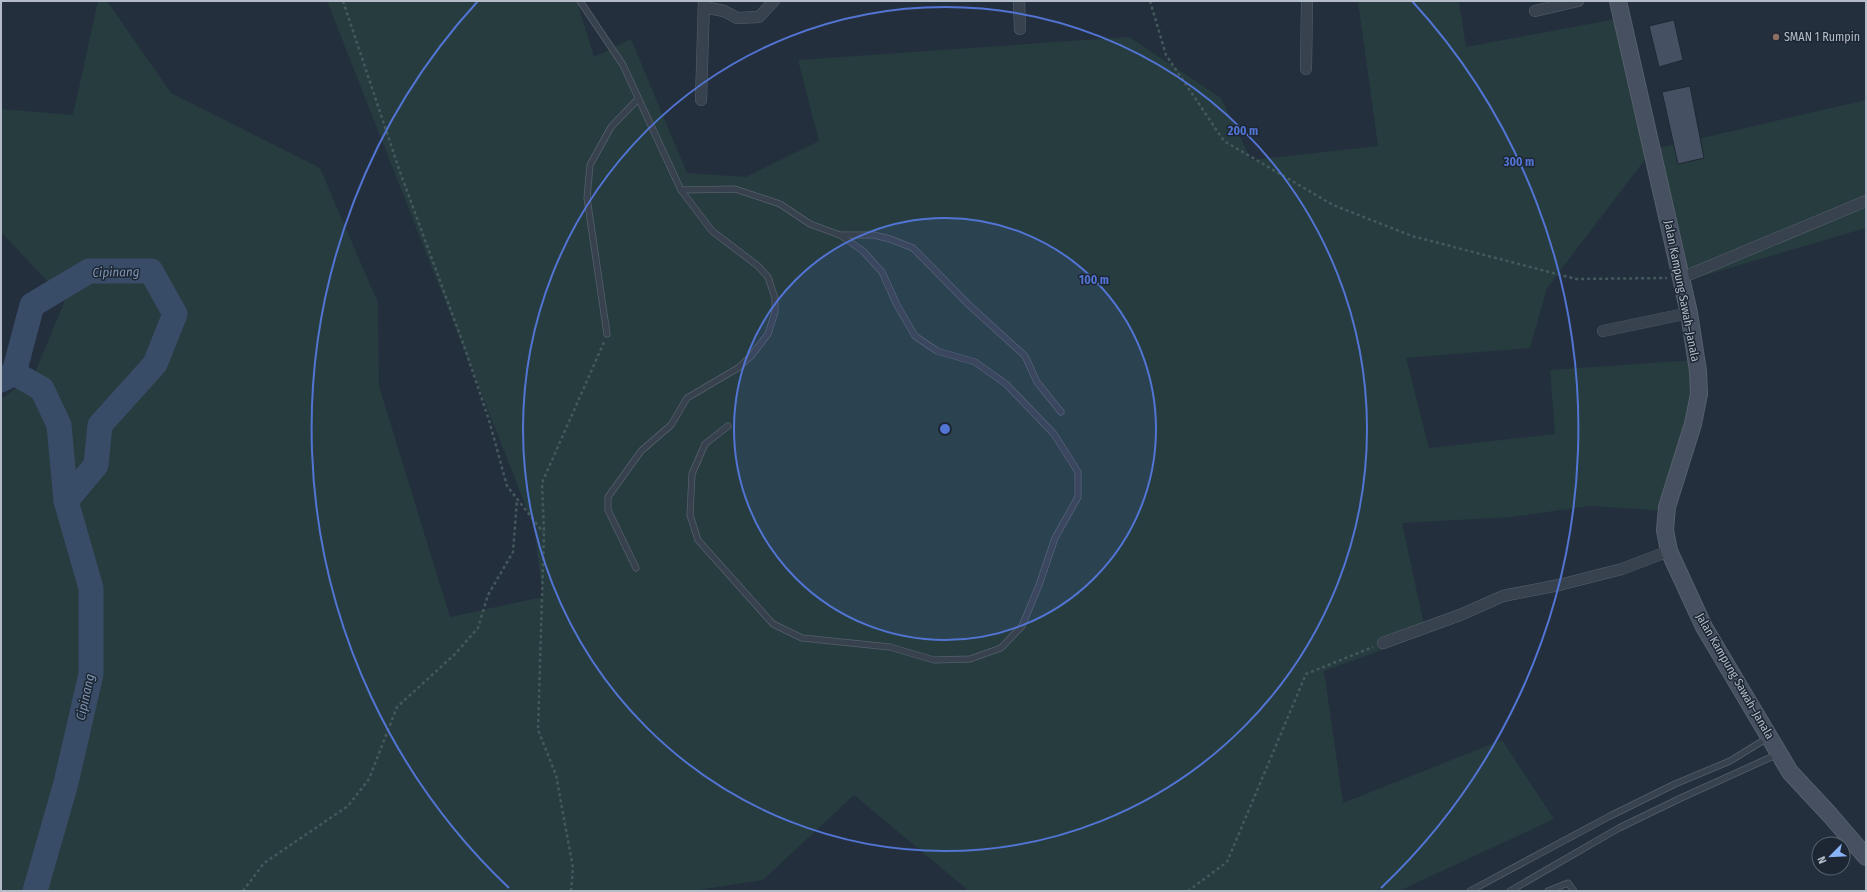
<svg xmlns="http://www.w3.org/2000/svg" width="1867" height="892" viewBox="0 0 1867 892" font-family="'Fira Sans Condensed',sans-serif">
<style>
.green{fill:#263c3f}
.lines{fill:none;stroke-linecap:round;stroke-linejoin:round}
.river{stroke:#394c67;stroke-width:25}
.building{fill:#455162;stroke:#1f2835}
.lane-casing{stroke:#565f6c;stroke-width:7}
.street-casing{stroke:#565f6c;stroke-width:12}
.secondary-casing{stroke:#565f6c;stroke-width:18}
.path{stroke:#44595c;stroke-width:2.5;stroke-dasharray:3 3;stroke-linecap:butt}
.lane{stroke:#38414e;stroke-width:5.5}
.street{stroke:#38414e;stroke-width:11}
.secondary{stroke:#465061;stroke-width:16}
.ring{fill:none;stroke:#5274d3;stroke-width:2}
.education-dot{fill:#8d6e63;stroke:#1d2633;stroke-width:1.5}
.labels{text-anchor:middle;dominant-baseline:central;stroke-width:3;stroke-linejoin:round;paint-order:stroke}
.poi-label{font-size:12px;fill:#b4bcc9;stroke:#1d2633;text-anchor:start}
.street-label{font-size:12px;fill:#b4bcc9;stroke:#1d2633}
.water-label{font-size:13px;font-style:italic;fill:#7c92b1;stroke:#1d2633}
.centre{fill:#5274d3;stroke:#1d2633;stroke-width:2}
.ring-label{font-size:12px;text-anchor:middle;font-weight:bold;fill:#5274d3;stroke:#1d2633;stroke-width:3;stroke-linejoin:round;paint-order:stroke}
</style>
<rect width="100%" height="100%" fill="#242f3e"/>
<!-- green -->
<path class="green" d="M98 1H107L171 93 320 168 378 303 379 386 450 617 543 597 534 527 327 1H577L594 57 631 39 687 173 746 177 819 141 798 60 1129 37 1221 98 1251 160 1378 146 1358 1H1459L1466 47 1626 17 1654 149 1866 100V228L1689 280 1653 149 1547 288 1530 348 1406 358 1429 448 1555 434 1550 370 1695 360 1699 419 1668 511 1590 506 1511 517 1402 523 1426 634 1324 671 1343 803 1502 740 1554 819 1399 891H969L854 795 763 880 692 891H1V399L34 375 65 300 1 232V109L73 115Z"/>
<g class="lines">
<!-- river -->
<g class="river">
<path d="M14 373 32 305 89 271H151L175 314 155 364 100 425 96 465 66 501"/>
<path d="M1 380 14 373 42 389 59 425 66 501 91 588V674L66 783 35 891"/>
</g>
</g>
<!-- building -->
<g class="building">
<path d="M1674 20 1683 60 1659 67 1649 26Z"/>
<path d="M1690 86 1704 158 1678 164 1662 92Z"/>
</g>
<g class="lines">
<defs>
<g id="lane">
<path d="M580 1 623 65 681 190 712 231 758 266 768 277 775 298V312L768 334 751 356 738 368 687 398 671 425 641 451 608 497V510L636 568"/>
<path d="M681 190 735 189 780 204 810 224 840 235 863 251 882 272 897 305 915 336 937 351 975 362 1006 384 1054 434 1078 472V497L1055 538 1039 585 1022 626 1001 648 970 659 934 660 890 647 802 638 773 624 698 540 690 515 692 474 705 444 728 426"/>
<path d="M840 235H874L890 239 913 248 969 305 1025 356 1037 382 1061 412"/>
<path d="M607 334 587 198 590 165 611 127 638 99"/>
<path d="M1470 891 1610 816 1675 784 1730 761 1769 737"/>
<path d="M1510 891 1619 828 1681 798 1778 754"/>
<path d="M1548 891 1568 883 1574 891"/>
</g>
<g id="street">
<path d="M1019 1 1020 29"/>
<path d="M704 7 724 11 737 18 759 17 774 1"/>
<path d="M1535 11 1578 1"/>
<path d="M1306 69 1307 1"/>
<path d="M701 100 704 1"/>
<path d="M1681 278 1866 201"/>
<path d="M1603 331 1689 313"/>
<path d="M1383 643 1460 615 1503 596 1559 585 1622 569 1669 551"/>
</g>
<path id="secondary" d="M1618 1 1689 313 1698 371 1699 394 1693 424 1667 507 1665 530 1669 551 1704 627 1790 772 1830 815 1866 857"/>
</defs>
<!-- lane casing -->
<use href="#lane" class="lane-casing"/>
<!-- street casing -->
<use href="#street" class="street-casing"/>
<!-- secondary casing -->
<use href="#secondary" class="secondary-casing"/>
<!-- path -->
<g class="path">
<path d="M343 1 400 172 464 346 489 420 507 486 543 532"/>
<path d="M1150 1 1166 55 1224 141 1333 205 1412 236 1576 279 1667 278"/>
<path d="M243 891 264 863 348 806 369 779 397 707 455 654 478 628 488 595 513 552 517 500"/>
<path d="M571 891 573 868 556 775 538 730 544 532 542 483 604 342"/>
<path d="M1188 891 1227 862 1306 674 1373 647"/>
</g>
<!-- lane -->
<use href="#lane" class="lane"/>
<!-- street -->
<use href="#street" class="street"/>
<!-- secondary -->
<use href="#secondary" class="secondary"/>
</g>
<!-- distance rings -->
<circle cx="945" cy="429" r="211" fill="#5274d3" fill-opacity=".12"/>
<g class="ring">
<circle cx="945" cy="429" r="211"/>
<circle cx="945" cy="429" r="422"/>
<path d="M509 888A633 633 0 0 1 478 1M1412 1A633 633 0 0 1 1381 888"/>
</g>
<!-- markers -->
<circle class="education-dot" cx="1776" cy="37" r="4"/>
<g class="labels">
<!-- poi labels -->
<g class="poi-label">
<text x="1784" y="37">SMAN 1 Rumpin</text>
</g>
<!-- street labels -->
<g class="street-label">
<text transform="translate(1682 291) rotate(79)">Jalan Kampung Sawah–Janala</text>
<text transform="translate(1735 676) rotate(60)">Jalan Kampung Sawah–Janala</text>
</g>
<!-- water labels -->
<g class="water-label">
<text transform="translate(116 272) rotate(-1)">Cipinang</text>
<text transform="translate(85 697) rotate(-78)">Cipinang</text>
</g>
</g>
<circle cx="945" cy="429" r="6" class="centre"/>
<g class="ring-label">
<text x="1243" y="135">200 m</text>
<text x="1519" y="166">300 m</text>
<text x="1094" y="284">100 m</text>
</g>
<!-- border -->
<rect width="1867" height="892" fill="none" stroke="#b4bcc9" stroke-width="4"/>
<!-- north arrow -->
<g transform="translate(1831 856) rotate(246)"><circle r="19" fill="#1d2633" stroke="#59626f"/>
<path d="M0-3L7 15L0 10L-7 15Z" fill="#8ab4f8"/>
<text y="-6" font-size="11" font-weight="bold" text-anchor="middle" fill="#b4bcc9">N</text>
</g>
</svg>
